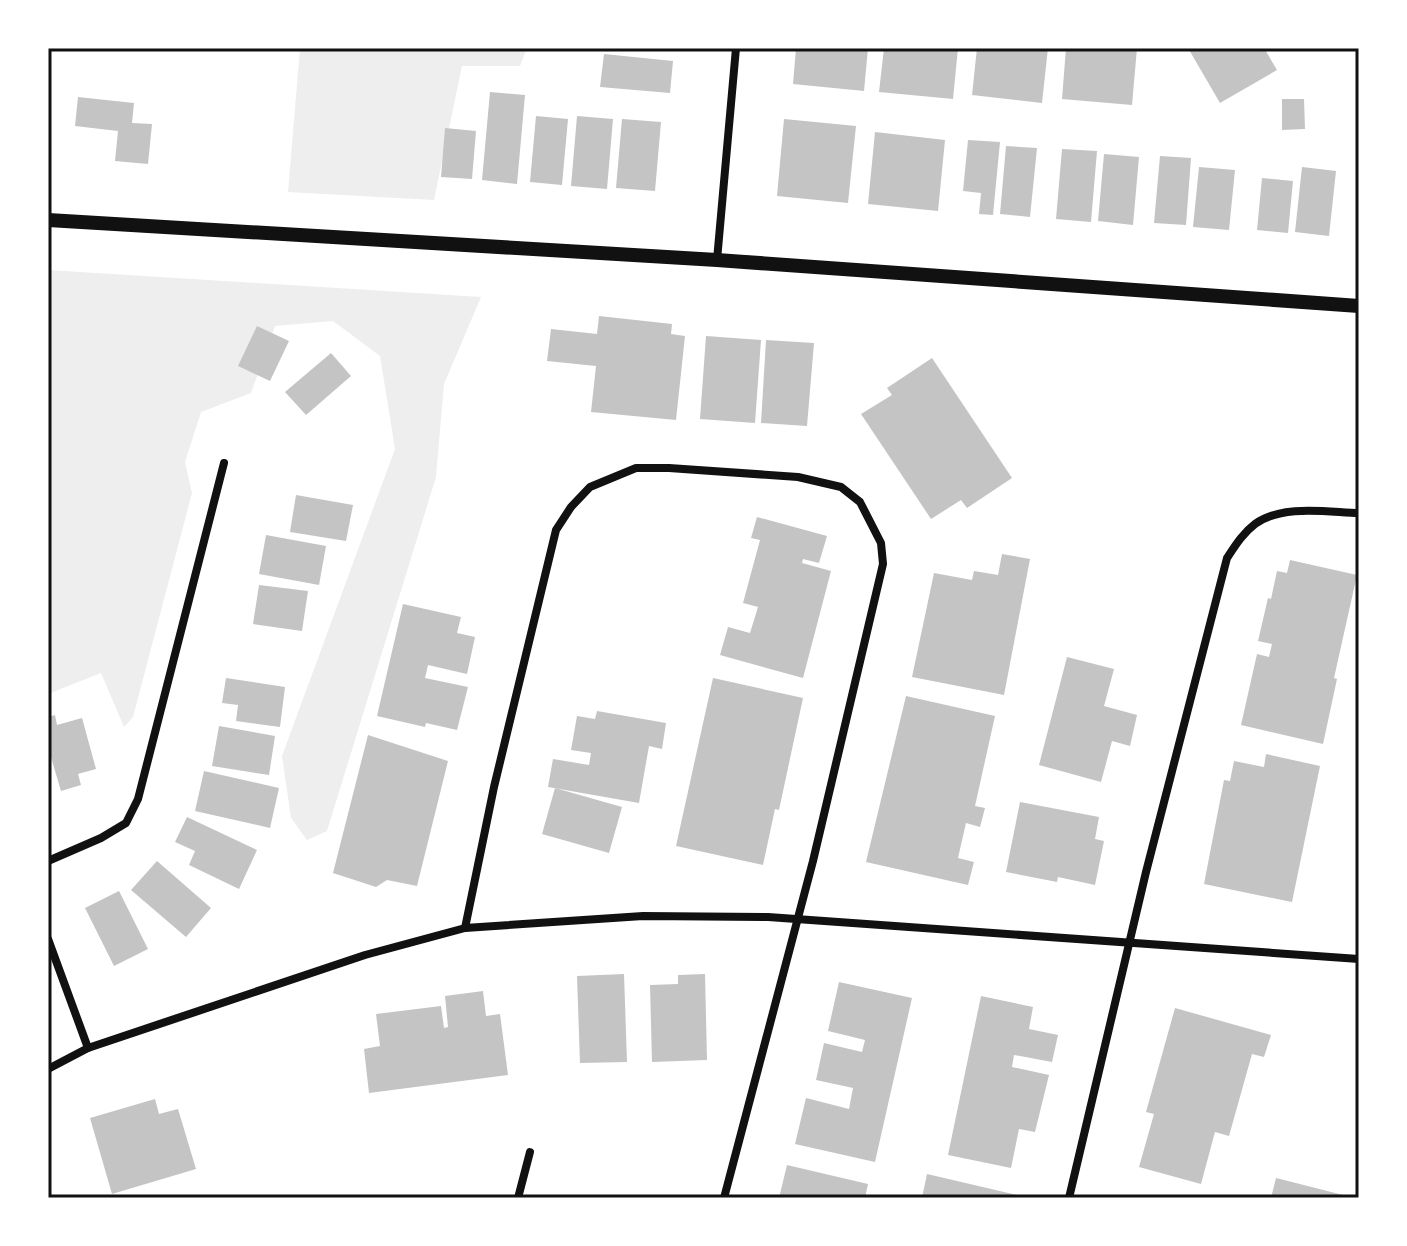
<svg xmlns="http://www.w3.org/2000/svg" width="1407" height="1246" viewBox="0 0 1407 1246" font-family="'Space Grotesk',sans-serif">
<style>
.green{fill:#eee}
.building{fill:#c4c4c4}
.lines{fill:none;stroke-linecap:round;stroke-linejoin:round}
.minor{stroke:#111;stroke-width:8}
.tertiary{stroke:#111;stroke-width:14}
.neatline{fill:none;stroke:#111;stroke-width:3}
</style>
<rect width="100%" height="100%" fill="#fff"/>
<!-- green -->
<g class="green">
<path d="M300 48H527L520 66H462L434 200 288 192Z"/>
<path d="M48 270 481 297 444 384 436 477 327 831 307 840 291 818 282 756 395 449 380 356 333 321 275 326 251 393 201 412 185 462 192 493 133 717 124 727 101 673 48 694Z"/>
</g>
<!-- building -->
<g class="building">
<path d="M796 48H868L864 91 793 84Z"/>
<path d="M884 48H958L953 99 879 92Z"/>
<path d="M977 48H1048L1042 103 972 95Z"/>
<path d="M1066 48H1137L1132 105 1062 99Z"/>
<path d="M1188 48H1264L1277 70 1220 103Z"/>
<path d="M604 54 673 61 670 93 600 87Z"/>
<path d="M490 92 525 95 517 184 482 180Z"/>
<path d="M78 97 134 103 132 123 152 124 148 164 115 161 118 131 75 126Z"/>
<path d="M1282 99H1304L1305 129 1282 130Z"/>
<path d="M536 116 568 119 562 185 530 182Z"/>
<path d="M577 116 613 119 607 189 571 186Z"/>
<path d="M622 119 661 122 655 191 616 188Z"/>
<path d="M784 119 856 126 848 203 777 196Z"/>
<path d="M445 128 476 131 472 179 441 177Z"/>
<path d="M875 132 945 140 938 211 868 204Z"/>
<path d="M968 140 1000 142 993 215 979 214 981 193 963 191Z"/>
<path d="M1006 146 1037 148 1030 217 1000 214Z"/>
<path d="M1062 149 1097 151 1091 222 1056 219Z"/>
<path d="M1104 154 1139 157 1133 225 1098 221Z"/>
<path d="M1160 156 1191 158 1186 225 1154 223Z"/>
<path d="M1199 167 1235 170 1229 230 1193 227Z"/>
<path d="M1302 167 1336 171 1329 236 1295 232Z"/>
<path d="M1262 178 1293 181 1288 233 1257 230Z"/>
<path d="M599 316 672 324 671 334 685 336 676 420 591 412 596 366 547 361 551 329 597 334Z"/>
<path d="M257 326 289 341 270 381 238 366Z"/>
<path d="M706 336 761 340 755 423 700 419Z"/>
<path d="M766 340 814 343 807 426 761 423Z"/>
<path d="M331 353 351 376 306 415 285 392Z"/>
<path d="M932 358 1012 478 967 508 961 500 931 519 861 414 892 395 887 388Z"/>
<path d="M296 495 353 505 346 541 290 532Z"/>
<path d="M757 517 827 536 819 563 803 559 802 563 831 571 803 678 720 655 728 627 750 633 758 607 743 603 760 540 751 538Z"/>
<path d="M266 535 326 546 319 585 259 574Z"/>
<path d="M1002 554 1030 559 1004 695 912 677 934 573 972 580 974 571 998 575Z"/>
<path d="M1290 560 1357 575 1334 678 1337 679 1323 744 1241 725 1257 654 1269 657 1272 644 1258 641 1268 598 1271 599 1277 571 1287 573Z"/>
<path d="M259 585 308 591 302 631 253 624Z"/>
<path d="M403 604 461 617 457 633 475 637 467 674 428 665 425 678 468 687 457 730 426 723 425 727 377 716Z"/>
<path d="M1067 657 1114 669 1104 706 1137 715 1130 746 1112 741 1101 782 1039 765Z"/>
<path d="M226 678 285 687 280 727 236 721 238 705 222 703Z"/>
<path d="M713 678 803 698 779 810 775 809 763 865 676 846Z"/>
<path d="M906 696 995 716 975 806 985 808 980 827 966 823 958 858 974 862 968 885 866 862Z"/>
<path d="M597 711 666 723 662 749 649 746 639 803 548 787 553 759 589 765 591 753 571 750 577 716 595 719Z"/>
<path d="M55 715 57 725 82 718 96 769 78 774 81 785 61 791 48 747V717Z"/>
<path d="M219 726 275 736 269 775 212 766Z"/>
<path d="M368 735 448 761 417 886 387 880 376 887 333 873Z"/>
<path d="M1266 754 1320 766 1292 902 1204 884 1224 780 1230 781 1234 761 1264 767Z"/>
<path d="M204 771 279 788 270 828 195 811Z"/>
<path d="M555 788 622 807 609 853 542 834Z"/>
<path d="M1020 802 1099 817 1095 839 1104 841 1095 885 1058 877 1057 882 1006 872Z"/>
<path d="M187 817 257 850 239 889 189 865 195 851 175 842Z"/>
<path d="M157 861 211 908 186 937 131 890Z"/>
<path d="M119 891 148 949 114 966 85 908Z"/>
<path d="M624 974 627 1062 580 1063 577 976Z"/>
<path d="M705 974 707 1060 652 1062 650 985 678 984V975Z"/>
<path d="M839 982 912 998 875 1162 795 1144 806 1098 849 1109 853 1088 816 1080 824 1043 862 1052 865 1040 828 1031Z"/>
<path d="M483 991 486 1016 500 1014 508 1075 369 1093 364 1049 380 1046 376 1014 441 1006 444 1028 448 1027 445 996Z"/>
<path d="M981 996 1033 1007 1029 1029 1058 1035 1052 1062 1014 1055 1012 1067 1049 1075 1035 1132 1019 1129 1011 1168 948 1155Z"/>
<path d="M1175 1008 1271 1035 1264 1057 1252 1054 1229 1136 1215 1132 1201 1184 1139 1167 1154 1114 1146 1112Z"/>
<path d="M155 1099 159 1114 178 1109 196 1169 112 1194 90 1118Z"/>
<path d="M787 1165 868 1184 865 1198H779Z"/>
<path d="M927 1174 1026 1197V1198H922Z"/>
<path d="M1276 1178 1351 1197V1198H1271Z"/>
</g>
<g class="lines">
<!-- minor -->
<g class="minor">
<path d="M717 260 736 48"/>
<path d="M48 861 101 838 126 823 138 799 224 463"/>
<path d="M465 928 494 787 556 530 571 507 590 487 636 468H669L798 477 841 487 860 502 881 543 883 564 813 861 724 1198"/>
<path d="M48 939 88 1048"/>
<path d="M48 1069 88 1048 365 955 465 928 643 916 768 917 1359 959"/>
<path d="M518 1198 530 1152"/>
<path d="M1069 1198 1146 872 1227 558C1235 546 1243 533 1255 524 1283 504 1326 512 1359 513"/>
</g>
<!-- tertiary -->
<path class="tertiary" d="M48 220 717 260 1359 306"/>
</g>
<!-- border -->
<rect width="1407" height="1246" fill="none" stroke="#ffffff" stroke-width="100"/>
<rect x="50" y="50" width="1307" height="1146" class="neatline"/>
</svg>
